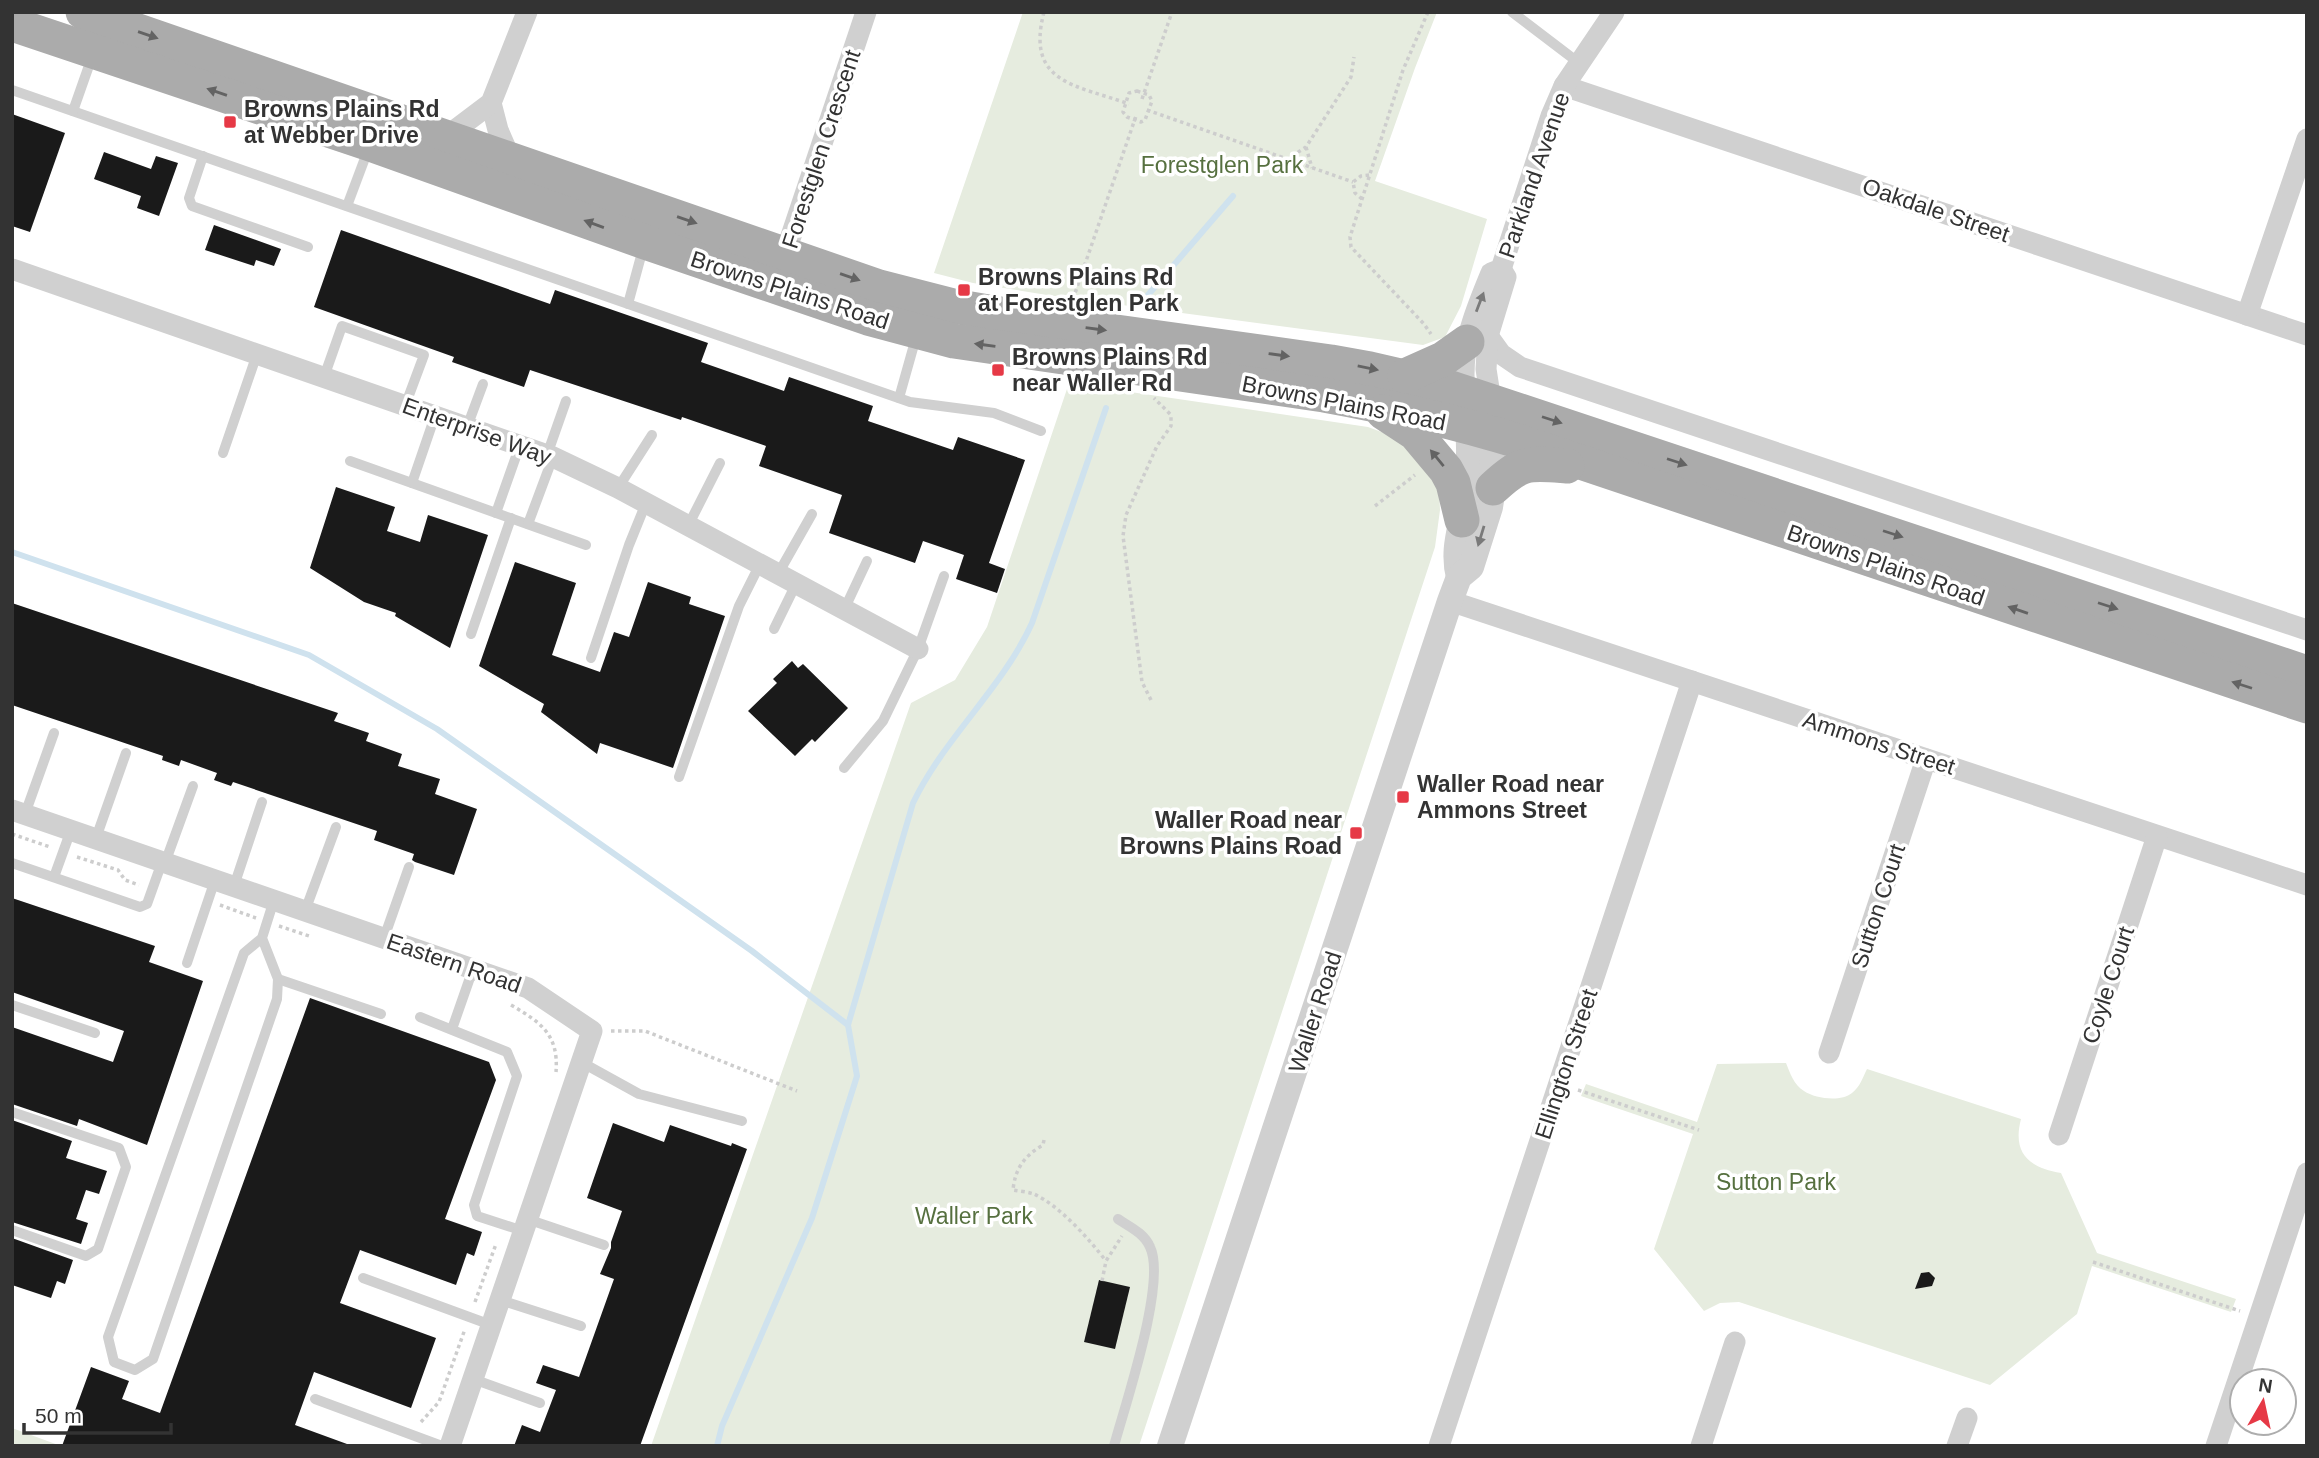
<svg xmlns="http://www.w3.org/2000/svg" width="2319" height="1458" viewBox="0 0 2319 1458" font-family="Arial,sans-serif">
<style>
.green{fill:#e6ecdf}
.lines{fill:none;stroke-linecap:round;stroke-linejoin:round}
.stream{stroke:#cfe2ee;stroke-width:6}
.building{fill:#1a1a1a}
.path{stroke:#cdcdcd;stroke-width:3.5;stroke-dasharray:3.5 3.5;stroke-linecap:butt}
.service{stroke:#d0d0d0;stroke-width:10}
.minor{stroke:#d0d0d0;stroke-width:21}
.tertiary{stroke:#d0d0d0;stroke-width:26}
.primary{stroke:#ababab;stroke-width:35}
.oneway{fill:#636363}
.oneway2{fill:#7a7a7a}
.poi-dot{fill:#e63946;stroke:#fff;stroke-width:2.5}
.labels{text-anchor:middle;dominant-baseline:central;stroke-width:7;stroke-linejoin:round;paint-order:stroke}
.poi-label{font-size:23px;font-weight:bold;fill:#333;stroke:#fff;text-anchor:start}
.street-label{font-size:23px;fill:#333;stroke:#fff}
.park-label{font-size:23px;fill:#56703f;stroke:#fff}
</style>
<rect width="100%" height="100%" fill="#fff"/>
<!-- green -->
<g class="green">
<path d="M1023 12H1437L1415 68 1375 181 1487 219 1461 306 1445 337 1423 345 1047 295 973 283 934 273Z"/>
<path d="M1069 383 1368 427 1411 443 1439 489 1440 510 1435 547 1139 1446H651L911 703 955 680 987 627Z"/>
<path d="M1786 1063C1790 1073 1794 1085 1804 1091 1816 1099 1841 1102 1852 1093 1860 1087 1863 1077 1867 1069L2021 1119C2012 1153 2029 1168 2061 1173L2097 1253 2236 1299 2231 1312 2092 1266 2077 1314 1990 1385 1739 1302 1720 1303 1704 1311 1654 1249 1693 1134 1581 1096 1586 1084 1697 1122 1717 1064Z"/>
<path d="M12 1428 61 1446H12Z"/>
</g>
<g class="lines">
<!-- stream -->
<g class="stream">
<path d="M1148 295 1233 196"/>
<path d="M12 552 309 655 437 729 752 951 848 1025 857 1076 812 1218 722 1426 717 1446"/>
<path d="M848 1025 913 803C944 738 1002 689 1032 623L1106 408"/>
</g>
</g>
<!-- building -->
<g class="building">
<path d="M12 114 65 133 30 232 12 226Z"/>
<path d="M104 152 151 169 156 156 178 163 159 216 137 208 141 196 94 179Z"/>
<path d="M214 225 281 249 274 266 256 260 254 266 205 250Z"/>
<path d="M341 230 550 304 555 290 708 343 701 362 784 391 789 377 873 406 868 421 953 450 958 437 1025 460 989 563 1005 569 997 593 956 579 964 555 923 541 915 563 829 533 842 495 759 466 766 446 682 417 681 420 530 370 524 387 452 362 454 357 314 307Z"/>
<path d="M336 487 395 507 387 531 420 542 428 515 488 535 450 648 395 616 396 613 364 602 310 568Z"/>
<path d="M515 562 576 583 552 655 600 672 614 632 629 637 648 582 691 597 689 604 725 616 673 768 600 743 597 754 541 712 544 704 479 666Z"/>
<path d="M12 603 338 713 334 721 369 733 366 741 402 754 398 766 440 779 435 794 477 809 454 875 415 862 412 860 414 854 374 840 377 831 233 782 231 786 214 780 217 773 181 760 179 766 162 760 163 756 12 705Z"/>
<path d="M792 661 798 668 803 664 848 708 815 742 812 739 795 756 748 711 777 683 773 679Z"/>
<path d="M12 898 155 946 149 962 203 981 147 1145 79 1119 77 1126 12 1104V1027L113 1062 124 1031 12 992Z"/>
<path d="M310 998 489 1062 496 1080 445 1219 482 1232 474 1256 467 1253 456 1285 360 1250 340 1303 436 1338 411 1408 314 1372 295 1425 347 1444V1446H62L91 1367 129 1381 122 1399 160 1413Z"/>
<path d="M12 1120 72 1141 66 1158 107 1171 99 1194 86 1190 76 1219 88 1223 81 1244 12 1222Z"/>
<path d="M613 1123 664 1142 670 1125 731 1146 732 1143 747 1149 640 1446H514L522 1425 540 1432 556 1390 536 1383 543 1365 579 1377 614 1279 600 1274 611 1248V1242L622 1211 587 1198Z"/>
<path d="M12 1238 73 1260 65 1284 57 1281 51 1298 12 1285Z"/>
<path d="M1929 1272 1935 1278 1932 1286 1915 1289 1921 1273Z"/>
<path d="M1099 1280 1130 1287 1115 1349 1084 1342Z"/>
</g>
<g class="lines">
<!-- path -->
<g class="path">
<path d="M1044 12C1025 84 1077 85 1129 104"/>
<path d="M1428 12 1403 70 1350 237 1351 247 1424 324 1431 334"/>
<path d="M1137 91 1149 95 1152 101 1145 120 1141 122 1127 117 1123 112 1129 93Z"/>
<path d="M1142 99 1172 12"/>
<path d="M1147 110 1353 182"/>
<path d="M1306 147 1312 168"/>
<path d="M1286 160 1306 147 1351 77 1354 57"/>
<path d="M1362 199 1355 193 1353 182 1361 176 1370 175"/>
<path d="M1073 299 1136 116"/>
<path d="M1375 506 1415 475"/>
<path d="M1151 700 1142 682 1123 536 1126 515 1157 446 1171 426V415L1154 398"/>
<path d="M12 834 50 847"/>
<path d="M77 857 118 870 125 880 139 885"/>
<path d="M220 905 256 918"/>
<path d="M279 926 309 936"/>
<path d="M511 1005C540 1022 559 1034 556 1072"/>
<path d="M611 1031H645L797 1091"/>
<path d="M1578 1090 1699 1130"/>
<path d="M1044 1140 1043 1145C1024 1156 1015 1169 1013 1190 1019 1191 1028 1192 1034 1194 1060 1206 1089 1239 1106 1261"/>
<path d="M2093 1262 2240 1311"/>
<path d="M1102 1281 1106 1261 1122 1236"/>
<path d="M475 1302 496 1244"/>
<path d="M421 1422 439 1402 465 1329"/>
</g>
<!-- service -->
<g class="service">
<path d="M1512 12 1579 63"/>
<path d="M12 90 910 402 994 413 1041 431"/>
<path d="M73 111 92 57"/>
<path d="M203 156 189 198 192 206 308 247"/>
<path d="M347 206 368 150"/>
<path d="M628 304 644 245"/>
<path d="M324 377 342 326 424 355 405 406"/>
<path d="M899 398 917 334"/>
<path d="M467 427 483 384"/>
<path d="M223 453 257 354"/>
<path d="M547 455 566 401"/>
<path d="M350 461 586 545"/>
<path d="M412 483 435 416"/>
<path d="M618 488 652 435"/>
<path d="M496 513 520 445"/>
<path d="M528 524 553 457"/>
<path d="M688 526 720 463"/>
<path d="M778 574 812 514"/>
<path d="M844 610 867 561"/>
<path d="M774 629 796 584"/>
<path d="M471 634 511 518"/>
<path d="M591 658 629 545 646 503"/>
<path d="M844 768 883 721 918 649 944 576"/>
<path d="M679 777 739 606 760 564"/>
<path d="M25 814 54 733"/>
<path d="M96 838 126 753"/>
<path d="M12 863 140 907 147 904 162 862"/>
<path d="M165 863 193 786"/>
<path d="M54 877 71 830"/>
<path d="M234 886 262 802"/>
<path d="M305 911 336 827"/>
<path d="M262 938 244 953 108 1337 114 1362 135 1370 153 1359 277 999 278 979 262 938 274 900"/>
<path d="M384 938 409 867"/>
<path d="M187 963 215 880"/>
<path d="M278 979 381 1014"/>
<path d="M12 1005 95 1033"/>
<path d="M420 1017 507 1052 517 1076 474 1205 477 1216 523 1231"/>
<path d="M452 1029 473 969"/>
<path d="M581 1062 639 1094 742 1121"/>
<path d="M12 1112 119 1148 126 1167 98 1249 86 1256 12 1230"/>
<path d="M527 1219 604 1245"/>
<path d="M363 1278 491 1325"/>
<path d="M500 1300 581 1326"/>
<path d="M473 1379 540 1403"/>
<path d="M315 1399 442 1446"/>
<path d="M1114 1446C1125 1405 1167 1282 1150 1247 1144 1233 1130 1227 1118 1219"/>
</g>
<!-- minor -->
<g class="minor">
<path d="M1564 86 2307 335"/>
<path d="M491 103 498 130 511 160"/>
<path d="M446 137 491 103 527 12"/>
<path d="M782 263 866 12"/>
<path d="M12 269 553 457 618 488 918 649"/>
<path d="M2247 315 2307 139"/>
<path d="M1488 336 1501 354 1520 367 2307 630"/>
<path d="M1465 392C1460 347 1474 314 1491 273L1501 269 1551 116 1564 86 1614 12"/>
<path d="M1491 401 1486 369 1488 336 1506 277 1501 269"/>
<path d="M1450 601 2307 885"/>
<path d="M12 810 528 988 592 1031 450 1446"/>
<path d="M1829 1053 1926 759"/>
<path d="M2059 1135 2157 836"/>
<path d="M1439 1446 1692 681"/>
<path d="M1701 1446 1735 1342"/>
<path d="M1957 1446 1967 1418"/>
<path d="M2216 1446 2307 1173"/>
</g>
<!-- tertiary -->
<g class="tertiary">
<path d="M1459 577C1452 550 1461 529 1465 502 1470 472 1470 440 1467 409"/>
<path d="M1170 1446 1450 601 1459 577 1471 567 1490 507 1493 488 1492 418"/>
</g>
<!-- primary -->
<g class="primary">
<path d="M83 12 879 287 953 306 1066 325 1331 362 1370 369 1448 387 2307 673"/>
<path d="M12 24 370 144 645 242 868 318 954 341 1324 395C1391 407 1456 422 1521 442L2307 706"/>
<path d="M1405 376 1443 359 1467 342"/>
<path d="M1383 412 1415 433 1446 470 1453 483 1462 520"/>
<path d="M1493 488C1522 461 1528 463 1567 466"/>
</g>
</g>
<!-- one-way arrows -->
<defs><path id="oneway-solid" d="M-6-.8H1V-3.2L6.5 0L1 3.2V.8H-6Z" transform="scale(1.75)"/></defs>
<g class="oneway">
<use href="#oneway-solid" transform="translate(148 35) rotate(19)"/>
<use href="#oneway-solid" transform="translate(217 92) rotate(-161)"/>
<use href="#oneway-solid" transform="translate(687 220) rotate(19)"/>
<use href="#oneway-solid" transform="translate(594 224) rotate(-160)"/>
<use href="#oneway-solid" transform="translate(850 277) rotate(19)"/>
<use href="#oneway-solid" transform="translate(1096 329) rotate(8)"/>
<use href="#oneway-solid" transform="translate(985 345) rotate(-172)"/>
<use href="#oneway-solid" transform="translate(1279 355) rotate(8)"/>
<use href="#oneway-solid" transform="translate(1368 368) rotate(11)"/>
<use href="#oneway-solid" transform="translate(1552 420) rotate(18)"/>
<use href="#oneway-solid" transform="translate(1437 458) rotate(-129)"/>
<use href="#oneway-solid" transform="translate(1677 462) rotate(18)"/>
<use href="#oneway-solid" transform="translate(1893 534) rotate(18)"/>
<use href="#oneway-solid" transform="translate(2108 606) rotate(18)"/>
<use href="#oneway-solid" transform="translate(2018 610) rotate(-161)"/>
<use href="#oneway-solid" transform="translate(2242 685) rotate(-162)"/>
</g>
<g class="oneway2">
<use href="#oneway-solid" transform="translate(1480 302) rotate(-69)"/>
<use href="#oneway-solid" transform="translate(1481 536) rotate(107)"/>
</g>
<!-- markers -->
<g class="poi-dot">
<rect x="223" y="115" width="14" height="14" rx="3.5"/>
<rect x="957" y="283" width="14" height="14" rx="3.5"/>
<rect x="991" y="363" width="14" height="14" rx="3.5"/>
<rect x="1396" y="790" width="14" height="14" rx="3.5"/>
<rect x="1349" y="826" width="14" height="14" rx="3.5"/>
</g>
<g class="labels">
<!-- poi labels -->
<g class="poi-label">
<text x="244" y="109">Browns Plains Rd<tspan x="244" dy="26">at Webber Drive</tspan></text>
<text x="978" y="277">Browns Plains Rd<tspan x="978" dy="26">at Forestglen Park</tspan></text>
<text x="1012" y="357">Browns Plains Rd<tspan x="1012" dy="26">near Waller Rd</tspan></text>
<text x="1417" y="784">Waller Road near<tspan x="1417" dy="26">Ammons Street</tspan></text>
<text x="1342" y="820" text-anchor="end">Waller Road near<tspan x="1342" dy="26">Browns Plains Road</tspan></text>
</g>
<!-- street labels -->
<g class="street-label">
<text transform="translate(821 149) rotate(-72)">Forestglen Crescent</text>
<text transform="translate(1534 175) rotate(-71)">Parkland Avenue</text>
<text transform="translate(1936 210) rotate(19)">Oakdale Street</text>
<text transform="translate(790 290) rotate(18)">Browns Plains Road</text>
<text transform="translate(1344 403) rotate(11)">Browns Plains Road</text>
<text transform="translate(477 431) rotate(20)">Enterprise Way</text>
<text transform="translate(1886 565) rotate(19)">Browns Plains Road</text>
<text transform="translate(1879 743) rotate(18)">Ammons Street</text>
<text transform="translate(1878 906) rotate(-72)">Sutton Court</text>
<text transform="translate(454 963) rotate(19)">Eastern Road</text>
<text transform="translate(2108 985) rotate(-72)">Coyle Court</text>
<text transform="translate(1315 1012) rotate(-72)">Waller Road</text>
<text transform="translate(1566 1064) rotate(-72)">Ellington Street</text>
</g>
<!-- park labels -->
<g class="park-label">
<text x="1222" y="165">Forestglen Park</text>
<text x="1776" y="1182">Sutton Park</text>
<text x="974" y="1216">Waller Park</text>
</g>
</g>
<!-- border -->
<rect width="2319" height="1458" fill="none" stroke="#333333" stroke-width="28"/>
<!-- north arrow -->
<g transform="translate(2263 1402) rotate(9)"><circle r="33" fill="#ffffff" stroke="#adadad" stroke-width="2"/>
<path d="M0-5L12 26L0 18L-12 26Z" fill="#e63946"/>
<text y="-10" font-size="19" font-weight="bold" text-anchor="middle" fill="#333333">N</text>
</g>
<!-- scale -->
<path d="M24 1423v10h147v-10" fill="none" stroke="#333333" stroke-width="3.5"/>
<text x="35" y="1423" font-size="21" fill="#333333" stroke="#ffffff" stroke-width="5" paint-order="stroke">50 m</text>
</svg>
